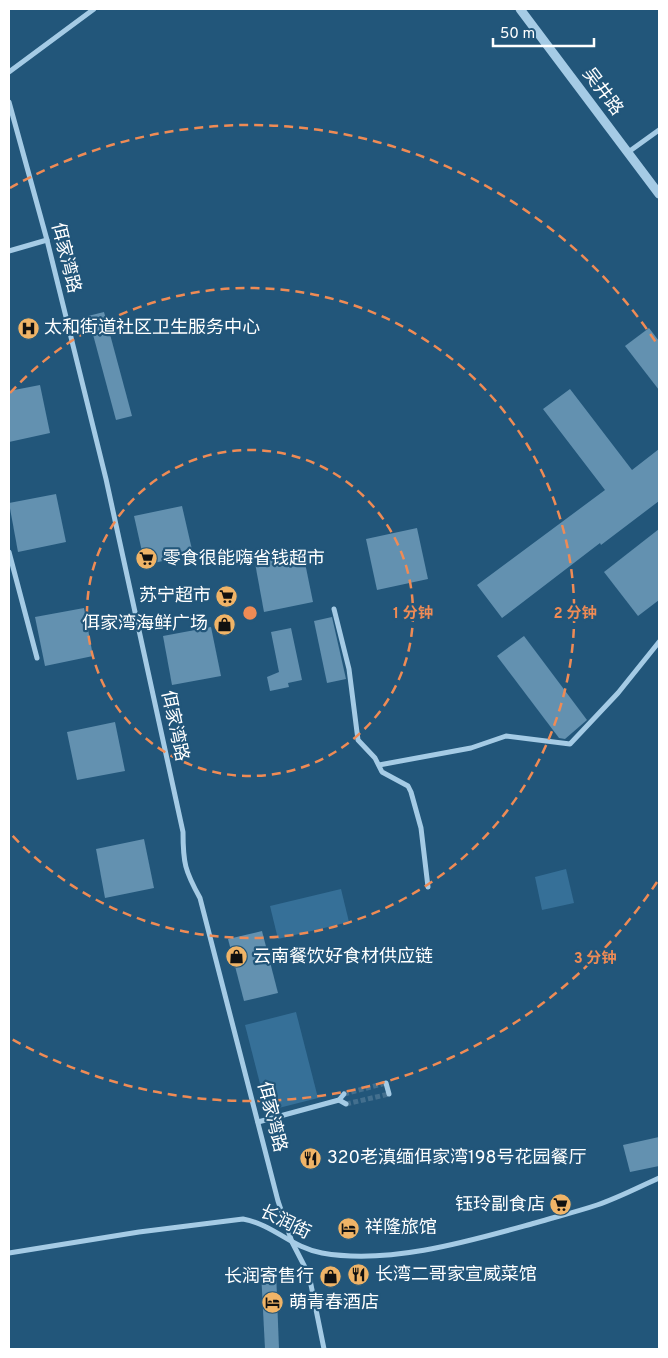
<svg xmlns="http://www.w3.org/2000/svg" width="668" height="1358" viewBox="0 0 668 1358" font-family="Overpass,'Noto Sans SC',sans-serif">
<style>
.green{fill:#367098}
.building{fill:#6391b0}
.lines{fill:none;stroke-linecap:round;stroke-linejoin:round}
.minor-tunnel{stroke:#436f8e;stroke-width:5;stroke-dasharray:5 2.5;stroke-linecap:butt}
.minor{stroke:#a5cbe5;stroke-width:5}
.tertiary{stroke:#a5cbe5;stroke-width:9}
.ring{fill:none;stroke:#ef8b55;stroke-width:2.5;stroke-dasharray:9 6}
.labels{text-anchor:middle;dominant-baseline:central;stroke-width:4.5;stroke-linejoin:round;paint-order:stroke}
.street-label{font-size:18px;fill:#fff;stroke:#22567a}
.poi-label{font-size:18px;fill:#fff;stroke:#22567a;text-anchor:start}
.centre{fill:#ef8b55;stroke:#22567a;stroke-width:2.5}
.ring-label{font-size:15px;text-anchor:middle;font-weight:bold;fill:#ef8b55;stroke:#22567a;stroke-width:4.5;stroke-linejoin:round;paint-order:stroke}
</style>
<rect width="100%" height="100%" fill="#22567a"/>
<!-- green -->
<g class="green">
<path d="M566 869 574 903 542 910 535 877Z"/>
<path d="M341 889 349 922 278 939 270 906Z"/>
<path d="M296 1012 318 1098 267 1111 245 1025Z"/>
</g>
<!-- building -->
<g class="building">
<path d="M104 312 132 416 116 420 88 316Z"/>
<path d="M649 328 659 341V390L625 346Z"/>
<path d="M40 385 50 433 9 442V391Z"/>
<path d="M570 389 632 470 659 449V501L601 545 600 543 502 618 477 585 605 490 543 409Z"/>
<path d="M56 494 66 542 18 552 9 503Z"/>
<path d="M182 506 193 554 145 565 134 516Z"/>
<path d="M417 528 428 579 377 590 366 539Z"/>
<path d="M659 529V600L638 616 604 572Z"/>
<path d="M303 553 313 602 264 612 255 563Z"/>
<path d="M84 608 93 656 45 666 35 617Z"/>
<path d="M332 617 346 679 327 683 314 621Z"/>
<path d="M211 627 221 676 172 685 163 636Z"/>
<path d="M291 628 302 680 288 683 289 687 270 691 267 677 279 672 271 632Z"/>
<path d="M524 636 587 720 565 739 559 738 497 656Z"/>
<path d="M115 722 125 771 77 780 67 732Z"/>
<path d="M144 839 154 888 105 898 96 849Z"/>
<path d="M262 931 278 993 244 1001 228 939Z"/>
<path d="M659 1137V1166L630 1172 623 1145Z"/>
<path d="M261 1271H276L279 1349H265Z"/>
</g>
<g class="lines">
<!-- minor-tunnel -->
<g class="minor-tunnel">
<path d="M344 1094 386 1083"/>
<path d="M346 1104 389 1094"/>
</g>
<!-- minor -->
<g class="minor">
<path d="M9 72 94 9"/>
<path d="M9 102 47 240 106 479 183 832C183 863 185 871 200 898L278 1201 292 1242 309 1275 324 1349"/>
<path d="M627 153 659 130"/>
<path d="M9 251 47 240"/>
<path d="M9 552 37 658"/>
<path d="M334 609 349 669 358 740 375 758 382 772 408 786 411 792 421 828 428 887"/>
<path d="M379 765 471 748 506 736 570 744 618 693 659 642"/>
<path d="M386 1083 389 1094"/>
<path d="M339 1100 346 1104"/>
<path d="M258 1122 339 1100 344 1094"/>
<path d="M9 1253 139 1232 243 1219C274 1225 292 1248 322 1253 390 1265 470 1241 535 1223 555 1217 576 1212 597 1205 618 1198 639 1187 659 1178"/>
</g>
<!-- tertiary -->
<path class="tertiary" d="M520 9 659 194"/>
</g>
<!-- distance rings -->
<g class="ring">
<circle cx="250" cy="613" r="163"/>
<path d="M10 393A325 325 0 1 1 10 833"/>
<path d="M657 882A488 488 0 0 1 10 1038M10 188A488 488 0 0 1 657 344"/>
</g>
<!-- icons -->
<defs>
<symbol id="hospital-disc" viewBox="-11 -11 22 22"><circle r="9.5" fill="#f0b467" stroke="#22567a"/><path d="M-5-5h3v3.5h4V-5h3V5h-3V1.5h-4V5h-3Z" fill="#111"/></symbol>
<symbol id="supermarket-disc" viewBox="-11 -11 22 22"><circle r="9.5" fill="#f0b467" stroke="#22567a"/><path d="M-6-5.5h2.5l.6 2H6L4.5 2H-2.5L-4.4-4H-6ZM-1.5 3.2a1.3 1.3 0 1 0 .1 0ZM3 3.2a1.3 1.3 0 1 0 .1 0Z" fill="#111"/></symbol>
<symbol id="shop-disc" viewBox="-11 -11 22 22"><circle r="9.5" fill="#f0b467" stroke="#22567a"/><path d="M-5-2.5h2.3a2.7 3.5 0 0 1 5.4 0H5L5.5 6h-11ZM-1.5-2.5h3a1.5 2.3 0 0 0-3 0Z" fill="#111"/></symbol>
<symbol id="restaurant-disc" viewBox="-11 -11 22 22"><circle r="9.5" fill="#f0b467" stroke="#22567a"/><path d="M-5-6h1v4h1v-4h1v4h1v-4h1v5L-1.5 .5V6h-2V.5L-5-1ZM5-6V6H3V1.5H1.5Q1.5-4 5-6Z" fill="#111"/></symbol>
<symbol id="hotel-disc" viewBox="-11 -11 22 22"><circle r="9.5" fill="#f0b467" stroke="#22567a"/><path d="M-6-4.5h1.5V1H6V5H4.5V3h-9V5H-6ZM-4 0a1.8 1.8 0 1 1 3.6 0ZM.5 0V-2.5h3Q6-2.5 6 0Z" fill="#111"/></symbol>
</defs>
<g fill-rule="evenodd">
<use href="#hospital-disc" x="16" y="316" width="25" height="25"/>
<use href="#supermarket-disc" x="134" y="546" width="25" height="25"/>
<use href="#supermarket-disc" x="214" y="584" width="25" height="25"/>
<use href="#shop-disc" x="212" y="612" width="25" height="25"/>
<use href="#shop-disc" x="224" y="944" width="25" height="25"/>
<use href="#restaurant-disc" x="298" y="1146" width="25" height="25"/>
<use href="#supermarket-disc" x="548" y="1192" width="25" height="25"/>
<use href="#hotel-disc" x="336" y="1216" width="25" height="25"/>
<use href="#restaurant-disc" x="346" y="1262" width="25" height="25"/>
<use href="#shop-disc" x="318" y="1264" width="25" height="25"/>
<use href="#hotel-disc" x="260" y="1290" width="25" height="25"/>
</g>
<g class="labels">
<!-- street labels -->
<g class="street-label">
<text transform="translate(602 92) rotate(53)">吴井路</text>
<text transform="translate(65 258) rotate(76)">佴家湾路</text>
<text transform="translate(174 726) rotate(78)">佴家湾路</text>
<text transform="translate(271 1117) rotate(76)">佴家湾路</text>
<text transform="translate(285 1223) rotate(26)">长润街</text>
</g>
<!-- poi labels -->
<g class="poi-label">
<text x="44" y="328">太和街道社区卫生服务中心</text>
<text x="163" y="559">零食很能嗨省钱超市</text>
<text x="211" y="596" text-anchor="end">苏宁超市</text>
<text x="208" y="624" text-anchor="end">佴家湾海鲜广场</text>
<text x="253" y="957">云南餐饮好食材供应链</text>
<text x="327" y="1158">320老滇缅佴家湾198号花园餐厅</text>
<text x="545" y="1205" text-anchor="end">钰玲副食店</text>
<text x="365" y="1228">祥隆旅馆</text>
<text x="375" y="1275">长湾二哥家宣威菜馆</text>
<text x="314" y="1277" text-anchor="end">长润寄售行</text>
<text x="289" y="1303">萌青春酒店</text>
</g>
</g>
<circle cx="250" cy="613" r="8" class="centre"/>
<g class="ring-label">
<text x="413" y="618">1 分钟</text>
<text x="575" y="618">2 分钟</text>
<text x="595" y="963">3 分钟</text>
</g>
<!-- border -->
<rect width="668" height="1358" fill="none" stroke="#ffffff" stroke-width="20"/>
<!-- scale -->
<path d="M493 38v8h101v-8" fill="none" stroke="#ffffff" stroke-width="2.5"/>
<text x="500" y="38" font-size="15" fill="#ffffff" stroke="#22567a" stroke-width="4" paint-order="stroke">50 m</text>
</svg>
